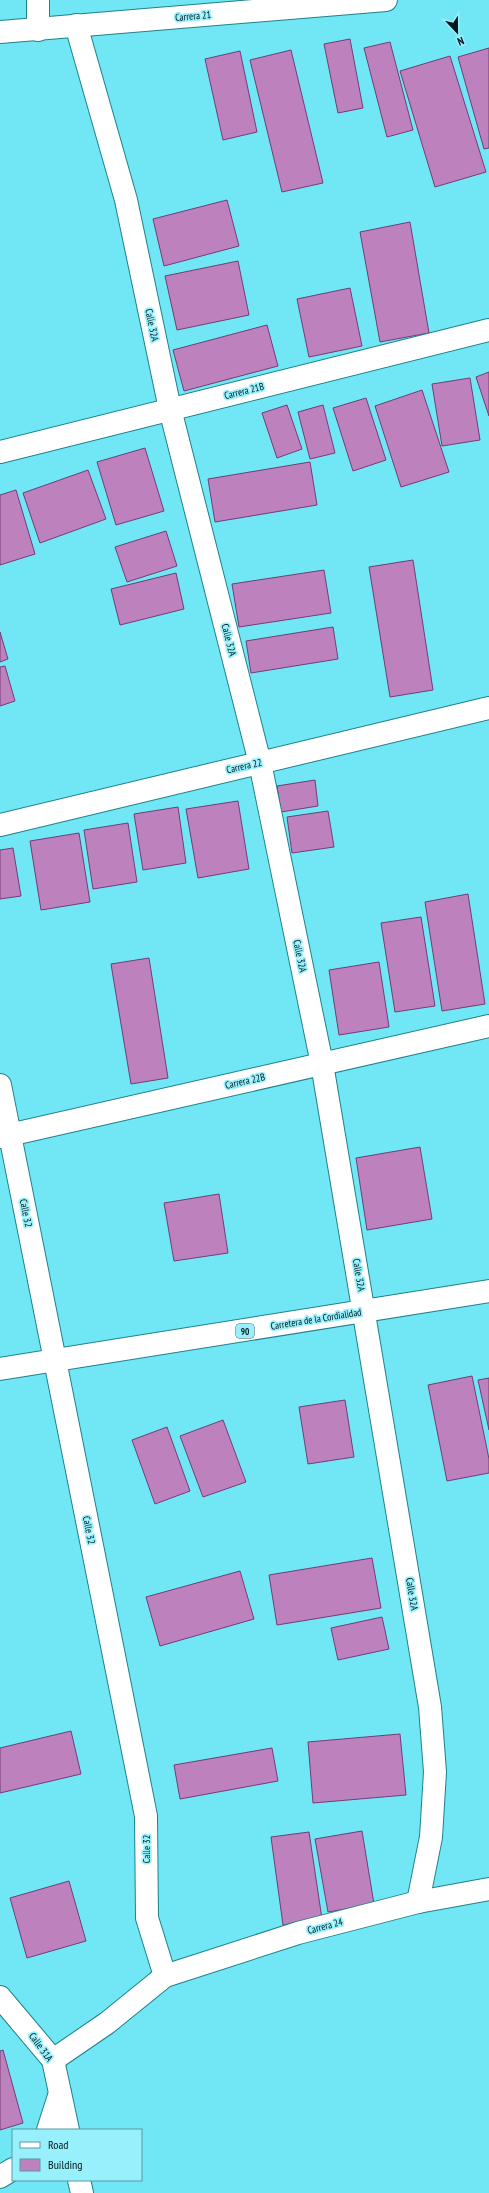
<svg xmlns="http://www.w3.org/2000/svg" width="489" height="2193" viewBox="0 0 489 2193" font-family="'PT Sans Narrow',sans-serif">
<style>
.building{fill:#bd82bd;stroke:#723d74}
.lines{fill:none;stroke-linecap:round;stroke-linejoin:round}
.street-casing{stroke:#20818c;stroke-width:24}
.secondary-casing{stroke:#20818c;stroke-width:24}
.highway-casing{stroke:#20818c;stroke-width:24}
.street{stroke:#fff;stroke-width:22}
.secondary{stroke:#fff;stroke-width:22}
.highway{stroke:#fff;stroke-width:22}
.labels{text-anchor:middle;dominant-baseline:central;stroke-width:3.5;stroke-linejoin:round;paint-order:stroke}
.shield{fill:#98f0fc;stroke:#2e595e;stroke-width:1}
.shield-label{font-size:9px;font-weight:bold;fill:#00181b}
.street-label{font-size:10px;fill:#00181b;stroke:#98f0fc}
</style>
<rect width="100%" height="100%" fill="#71e6f5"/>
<!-- building -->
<g class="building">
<path d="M350 39 363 108 338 113 324 44Z"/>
<path d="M390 42 413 130 387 137 364 48Z"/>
<path d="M489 48V148L484 149 458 57Z"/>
<path d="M291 50 323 183 282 192 250 60Z"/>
<path d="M240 51 257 132 223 140 205 59Z"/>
<path d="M450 56 486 172 435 187 400 71Z"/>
<path d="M227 200 239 246 164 266 153 219Z"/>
<path d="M410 222 429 333 380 342 360 232Z"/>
<path d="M238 261 249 315 177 330 165 276Z"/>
<path d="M350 288 362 346 309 357 297 299Z"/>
<path d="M267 325 278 366 184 391 173 350Z"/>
<path d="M489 372V416L476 377Z"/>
<path d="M470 378 480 440 442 446 432 384Z"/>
<path d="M422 390 449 472 401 487 375 406Z"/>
<path d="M366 398 386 460 353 471 333 408Z"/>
<path d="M287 405 302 449 277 458 262 413Z"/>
<path d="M323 405 335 453 310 459 298 412Z"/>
<path d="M145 448 164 511 116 525 97 462Z"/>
<path d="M310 462 317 505 215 522 208 479Z"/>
<path d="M88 470 106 519 40 543 23 493Z"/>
<path d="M16 490 35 554 0 565V495Z"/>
<path d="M166 531 177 566 127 582 115 547Z"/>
<path d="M413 560 433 690 390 697 369 567Z"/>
<path d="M324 570 331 613 239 627 232 584Z"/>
<path d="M176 573 184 609 120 625 111 589Z"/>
<path d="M333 627 338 659 251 673 246 641Z"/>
<path d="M0 632 8 659 0 662Z"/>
<path d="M5 666 15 701 0 706V667Z"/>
<path d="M315 780 318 806 281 812 277 786Z"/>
<path d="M238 801 249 869 198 878 186 809Z"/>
<path d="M178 807 186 863 143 870 134 814Z"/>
<path d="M328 811 334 847 292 853 287 817Z"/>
<path d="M128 823 137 882 93 889 84 830Z"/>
<path d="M79 833 90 902 41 910 30 841Z"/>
<path d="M13 848 21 896 0 899V850Z"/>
<path d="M468 894 485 1004 442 1011 425 902Z"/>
<path d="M421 917 435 1006 395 1012 381 923Z"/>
<path d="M149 958 168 1078 131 1084 111 964Z"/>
<path d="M379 962 389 1027 339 1035 329 970Z"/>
<path d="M420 1147 432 1219 367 1230 356 1158Z"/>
<path d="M219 1194 228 1253 174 1261 164 1203Z"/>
<path d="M472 1376 489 1459V1473L447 1481 428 1385Z"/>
<path d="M489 1378V1430L478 1380Z"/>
<path d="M345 1400 354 1457 308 1464 299 1407Z"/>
<path d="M223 1420 246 1482 203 1497 180 1436Z"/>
<path d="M167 1427 190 1491 155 1504 132 1440Z"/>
<path d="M372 1558 381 1608 277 1625 269 1575Z"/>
<path d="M240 1571 254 1619 160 1646 146 1597Z"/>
<path d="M382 1617 389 1649 338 1660 331 1628Z"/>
<path d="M71 1731 81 1774 0 1793V1748Z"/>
<path d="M400 1734 406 1795 313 1803 308 1742Z"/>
<path d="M272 1748 278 1781 180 1799 174 1765Z"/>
<path d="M362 1831 374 1904 328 1912 315 1839Z"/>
<path d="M309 1832 322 1919 283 1925 271 1837Z"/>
<path d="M69 1881 86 1941 27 1958 10 1898Z"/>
<path d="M3 2050 23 2123 0 2130V2051Z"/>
</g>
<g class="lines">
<defs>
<g id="street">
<path d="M38 0V30"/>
<path d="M76 25 126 200 170 409 260 763 322 1064 430 1707 435 1772 431 1837 418 1902"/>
<path d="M0 452 489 330"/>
<path d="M0 825 489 708"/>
<path d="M0 1085 146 1816 147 1918 165 1976"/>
<path d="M0 1137 489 1026"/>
<path d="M0 1997 53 2060 68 2130"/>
<path d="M53 2060 107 2023 165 1976 298 1933 418 1902 489 1889"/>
<path d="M48 2130 60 2093"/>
<path d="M0 2177 13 2169"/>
<path d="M79 2180 82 2193"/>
</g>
<path id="secondary" d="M0 32 386 0"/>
<path id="highway" d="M0 1369 489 1291"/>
</defs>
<!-- street casing -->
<use href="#street" class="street-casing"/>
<!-- secondary casing -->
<use href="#secondary" class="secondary-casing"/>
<!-- highway casing -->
<use href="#highway" class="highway-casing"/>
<!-- street -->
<use href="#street" class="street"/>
<!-- secondary -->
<use href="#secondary" class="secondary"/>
<!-- highway -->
<use href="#highway" class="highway"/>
</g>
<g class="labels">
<!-- shield labels -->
<rect class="shield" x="236" y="1324" width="18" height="14" rx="3"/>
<g class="shield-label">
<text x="245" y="1331">90</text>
</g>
<!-- street labels -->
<g class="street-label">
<text transform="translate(193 16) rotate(-5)">Carrera 21</text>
<text transform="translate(152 325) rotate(78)">Calle 32A</text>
<text transform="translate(244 391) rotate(-14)">Carrera 21B</text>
<text transform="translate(229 640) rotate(76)">Calle 32A</text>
<text transform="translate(244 766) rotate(-13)">Carrera 22</text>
<text transform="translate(300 956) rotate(78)">Calle 32A</text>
<text transform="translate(245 1081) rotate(-13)">Carrera 22B</text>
<text transform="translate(26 1213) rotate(79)">Calle 32</text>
<text transform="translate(359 1275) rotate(80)">Calle 32A</text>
<text transform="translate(316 1319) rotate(-9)">Carretera de la Cordialidad</text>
<text transform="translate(89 1530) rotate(79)">Calle 32</text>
<text transform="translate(412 1594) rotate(81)">Calle 32A</text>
<text transform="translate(146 1849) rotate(-90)">Calle 32</text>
<text transform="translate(325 1926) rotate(-15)">Carrera 24</text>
<text transform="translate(41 2047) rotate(54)">Calle 31A</text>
</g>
</g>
<!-- legend -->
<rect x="12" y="2129" width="130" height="52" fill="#98f0fc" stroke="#5b9aa2"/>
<rect x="20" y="2142" width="20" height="6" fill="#ffffff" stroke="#5b9aa2"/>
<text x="48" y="2149" font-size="12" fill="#00181b">Road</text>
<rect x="20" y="2159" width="20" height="12" fill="#bd82bd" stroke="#5b9aa2"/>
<text x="48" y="2169" font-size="12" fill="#00181b">Building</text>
<!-- north arrow -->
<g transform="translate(457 32) rotate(158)" stroke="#98f0fc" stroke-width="3" paint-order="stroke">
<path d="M0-3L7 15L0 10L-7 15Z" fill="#00181b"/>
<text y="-6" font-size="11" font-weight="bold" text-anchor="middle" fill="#00181b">N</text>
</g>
</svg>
